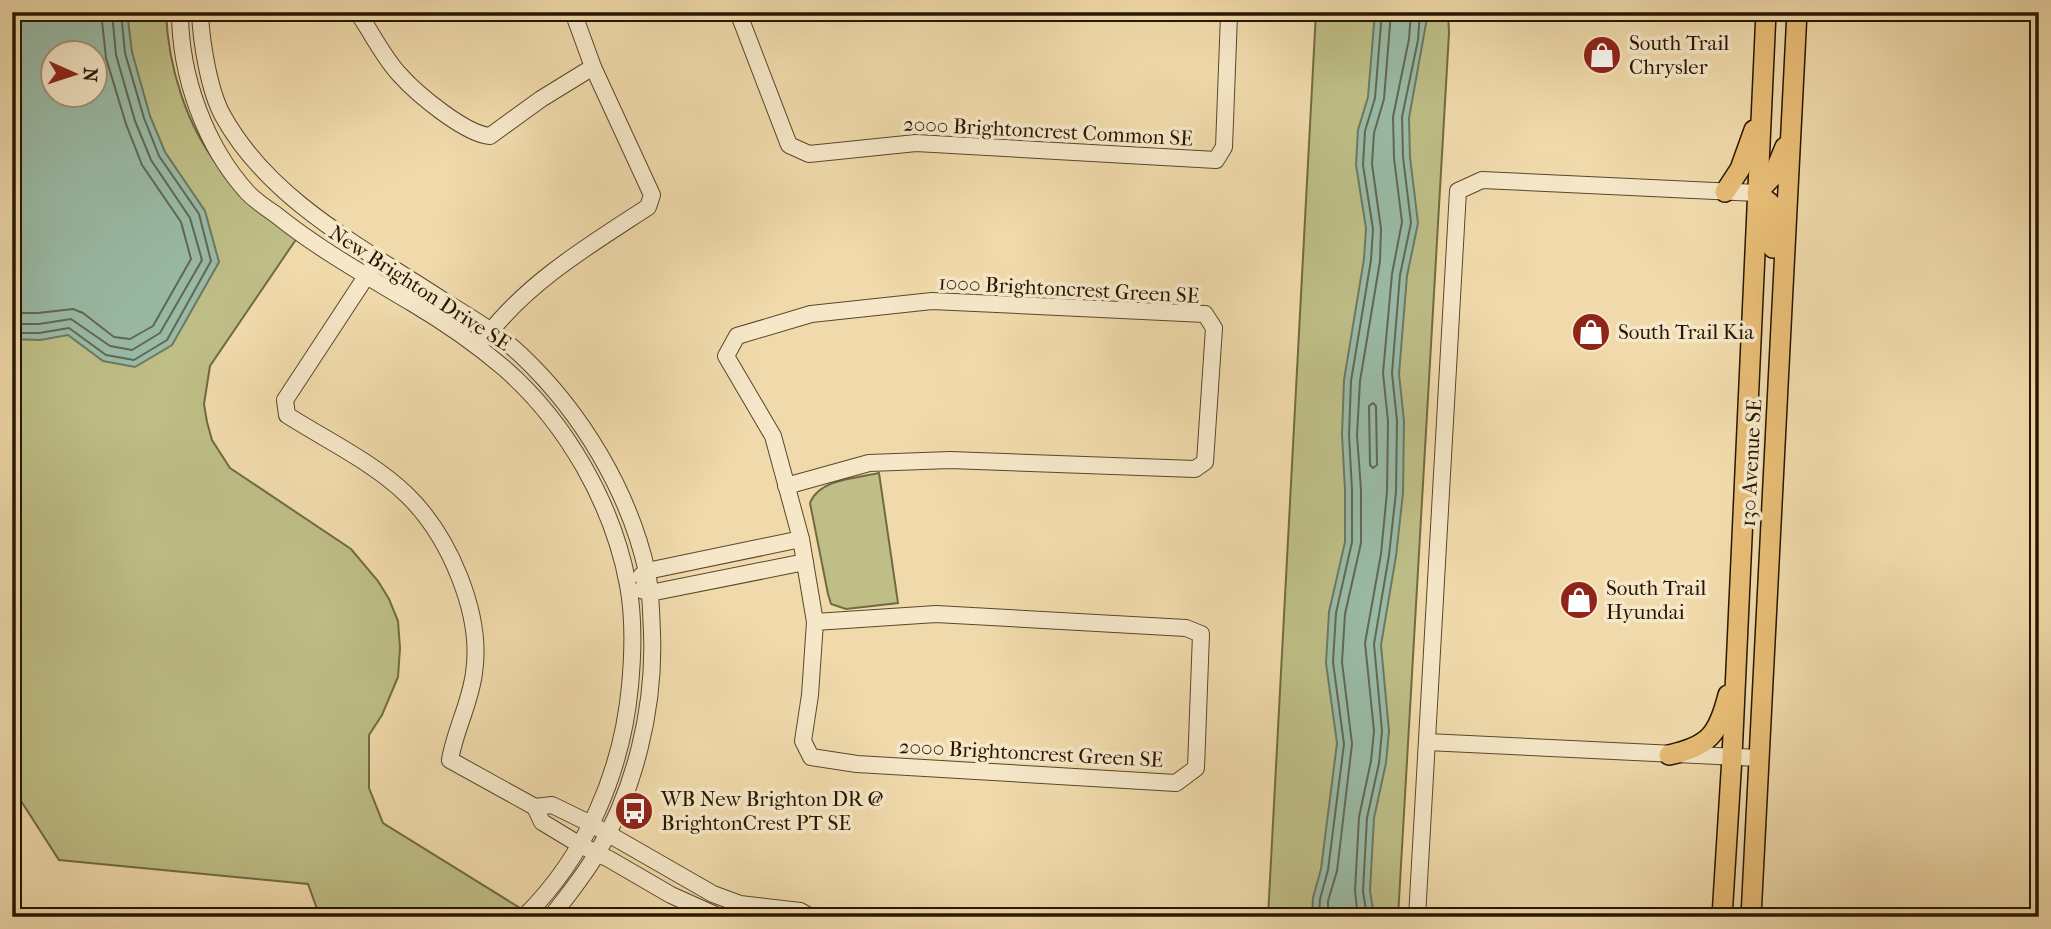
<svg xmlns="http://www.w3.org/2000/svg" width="2051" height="929" viewBox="0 0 2051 929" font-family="'IM FELL French Canon',serif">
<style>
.green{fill:#bebe86;stroke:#726a43;stroke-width:2;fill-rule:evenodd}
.water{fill:#9abba7;stroke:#6c7964;stroke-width:2;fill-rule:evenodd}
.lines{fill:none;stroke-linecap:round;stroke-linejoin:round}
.shore{stroke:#606854;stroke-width:2}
.minor-casing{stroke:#59472b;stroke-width:18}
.major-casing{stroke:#271600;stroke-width:22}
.minor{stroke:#f5e7c8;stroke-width:16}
.major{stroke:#e8bd76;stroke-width:19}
.labels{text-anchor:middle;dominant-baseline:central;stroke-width:7;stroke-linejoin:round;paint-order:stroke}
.poi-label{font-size:21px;fill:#271600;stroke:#f5e7c8;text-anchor:start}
.street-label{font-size:21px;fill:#271600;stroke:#f5e7c8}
</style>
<rect width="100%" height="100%" fill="#f0daab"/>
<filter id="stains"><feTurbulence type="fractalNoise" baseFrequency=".00286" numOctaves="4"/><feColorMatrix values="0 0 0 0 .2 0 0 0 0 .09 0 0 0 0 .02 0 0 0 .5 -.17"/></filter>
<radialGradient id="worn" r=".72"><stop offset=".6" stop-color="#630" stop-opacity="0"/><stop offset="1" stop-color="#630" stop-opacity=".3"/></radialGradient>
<!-- green -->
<g class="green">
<path d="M12 12H166C168 65 186 127 221 169 240 192 274 217 297 238L210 366 204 404 207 422 212 440 230 468 351 549 378 581 389 599 398 621 400 648 398 677 382 715 369 735V788L383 823 520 908 510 917H320L308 884 59 860 12 787ZM52 52H94V94H52Z"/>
<path d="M1316 12H1448L1449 33 1398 917H1268Z"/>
<path d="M879 473 898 603 846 609 831 604 828 594 810 503C819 479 857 478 879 473Z"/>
</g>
<!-- water -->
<g class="water">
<path d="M12 12H127L132 52 150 116 165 152 205 211 219 262 172 345 135 367 103 361 68 335 40 340 12 339ZM52 52H94V94H52Z"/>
<path d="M1375 12H1427V18L1409 118 1410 157 1418 223 1407 276 1399 374 1404 421 1403 493 1396 556 1381 645 1389 731 1386 763 1374 818 1370 891 1374 917H1312L1313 898 1321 869 1337 743 1326 663 1329 612 1345 542V490L1342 435 1344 380 1364 259 1366 228 1356 165 1358 130 1368 97Z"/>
</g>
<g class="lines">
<!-- shore -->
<g class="shore">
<path d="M12 313H38L73 309 83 313 114 337 130 339 153 326 191 259 181 222 142 165 126 124 106 58 101 12"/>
<path d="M12 324H39L71 319 110 346 132 350 160 333 202 260 190 218 151 160 135 121 116 55 112 12"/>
<path d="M12 333H39L69 328 106 355 134 360 167 340 211 261 199 214 159 156 144 118 125 53 121 12"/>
<path d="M1373 403 1376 406 1377 465 1373 468 1370 465 1369 406Z"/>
<path d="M1319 917 1320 899 1328 870 1344 744 1333 662 1336 613 1352 542V490L1349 435 1351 381 1371 260 1373 229 1363 165 1365 131 1375 98 1382 12"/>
<path d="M1328 917V901L1337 871 1352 744 1342 662 1345 614 1361 543V490L1357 435 1360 381 1380 261 1381 229 1372 164 1374 133 1384 99 1391 12"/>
<path d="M1358 917 1355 891 1359 817 1371 761 1374 731 1365 643 1381 554 1387 492 1388 421 1383 373 1392 274 1402 222 1394 158 1393 117 1409 39 1411 12"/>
<path d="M1367 917 1363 891 1367 818 1379 763 1382 731 1374 644 1389 555 1396 492 1397 421 1392 373 1400 275 1411 223 1403 157 1402 117 1418 40 1420 12"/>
</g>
<defs>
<g id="minor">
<path d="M180 12C180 76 205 146 248 193 256 201 266 208 275 214 317 248 365 275 412 303 444 322 476 344 504 368 566 422 613 504 628 585 634 617 633 654 630 686 622 772 586 856 524 917"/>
<path d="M200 12C201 41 209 91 223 116 270 201 365 249 444 301 471 318 499 334 522 356 581 412 629 491 647 572 651 591 651 613 652 633 655 707 635 790 597 853 584 876 567 896 551 917"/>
<path d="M359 12 360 16C373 35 384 58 400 75 417 94 465 134 490 136L541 99 593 67"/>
<path d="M738 12 789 145 809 154 916 143 1216 160 1224 147 1229 15 1227 12"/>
<path d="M371 269 285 400 287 415C326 440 373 462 407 495 449 536 483 614 474 673 470 704 455 730 450 760L535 807 542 822 580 845 609 859 671 895 720 917"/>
<path d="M486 337C529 281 590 245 648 207L652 195 593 67 573 12"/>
<path d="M786 486 869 463 950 460 1195 469 1205 462 1214 328 1205 314 932 301 811 314 737 336 726 356 773 436 801 539 815 622 810 695 803 741 811 757 857 764 1176 783 1196 768 1201 634 1186 628 936 614 815 622"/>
<path d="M641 576 647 571 801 539"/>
<path d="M641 590 650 593 805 562"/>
<path d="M1427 742 1759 758"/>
<path d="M535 807 552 805 591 824 713 894 740 904 800 911 811 917"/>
<path d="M1417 917 1458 191 1482 180 1757 193"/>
</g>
<g id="major">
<path d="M1725 192 1740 169 1754 130"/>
<path d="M1757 193 1770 203 1773 225V248"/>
<path d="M1757 193 1773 176 1785 147"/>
<path d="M1669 755C1709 746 1718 735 1728 695"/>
<path d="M1722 917 1732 757 1766 12"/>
<path d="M1751 917 1797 12"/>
</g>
</defs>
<!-- minor casing -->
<use href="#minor" class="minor-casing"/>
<!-- major casing -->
<use href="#major" class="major-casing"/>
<!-- minor -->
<use href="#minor" class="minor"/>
<!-- major -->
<use href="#major" class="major"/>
</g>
<!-- icons -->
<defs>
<symbol id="shop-disc" viewBox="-11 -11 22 22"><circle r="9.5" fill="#8f2418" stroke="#f5e7c8"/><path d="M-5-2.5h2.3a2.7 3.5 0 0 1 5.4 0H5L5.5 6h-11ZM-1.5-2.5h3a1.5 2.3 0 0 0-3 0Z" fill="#fff"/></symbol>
<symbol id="bus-disc" viewBox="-11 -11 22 22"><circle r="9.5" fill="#8f2418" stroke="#f5e7c8"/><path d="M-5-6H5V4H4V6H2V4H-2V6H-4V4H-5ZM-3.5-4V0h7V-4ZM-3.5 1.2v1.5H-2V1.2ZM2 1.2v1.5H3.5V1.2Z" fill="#fff"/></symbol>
</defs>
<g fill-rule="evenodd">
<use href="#shop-disc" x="1580" y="33" width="44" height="44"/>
<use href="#shop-disc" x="1569" y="310" width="44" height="44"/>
<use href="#shop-disc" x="1557" y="578" width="44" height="44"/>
<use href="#bus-disc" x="612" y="789" width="44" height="44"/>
</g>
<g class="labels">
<!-- poi labels -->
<g class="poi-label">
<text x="1629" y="43">South Trail<tspan x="1629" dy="24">Chrysler</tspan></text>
<text x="1618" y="332">South Trail Kia</text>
<text x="1606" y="588">South Trail<tspan x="1606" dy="24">Hyundai</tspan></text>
<text x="661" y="799">WB New Brighton DR @<tspan x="661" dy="24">BrightonCrest PT SE</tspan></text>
</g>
<!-- street labels -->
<g class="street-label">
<text transform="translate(1048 131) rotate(3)">2000 Brightoncrest Common SE</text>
<text transform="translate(420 288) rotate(33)">New Brighton Drive SE</text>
<text transform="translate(1069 289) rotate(3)">1000 Brightoncrest Green SE</text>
<text transform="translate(1751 463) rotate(-87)">130 Avenue SE</text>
<text transform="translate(1031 753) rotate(3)">2000 Brightoncrest Green SE</text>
</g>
</g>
<!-- margin -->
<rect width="2051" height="929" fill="none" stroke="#f0daab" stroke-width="42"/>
<rect x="14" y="14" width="2023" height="901" fill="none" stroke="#271600" stroke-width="3.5"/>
<rect x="21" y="21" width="2009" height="887" fill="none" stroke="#271600" stroke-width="2"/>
<!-- north arrow -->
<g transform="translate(74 74) rotate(93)"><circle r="33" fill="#f5e7c8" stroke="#a39378" stroke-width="2"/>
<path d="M0-5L12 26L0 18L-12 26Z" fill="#8f2418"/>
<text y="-10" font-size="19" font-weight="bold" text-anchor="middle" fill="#271600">N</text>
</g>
<rect width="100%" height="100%" filter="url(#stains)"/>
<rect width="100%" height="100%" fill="url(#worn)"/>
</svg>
